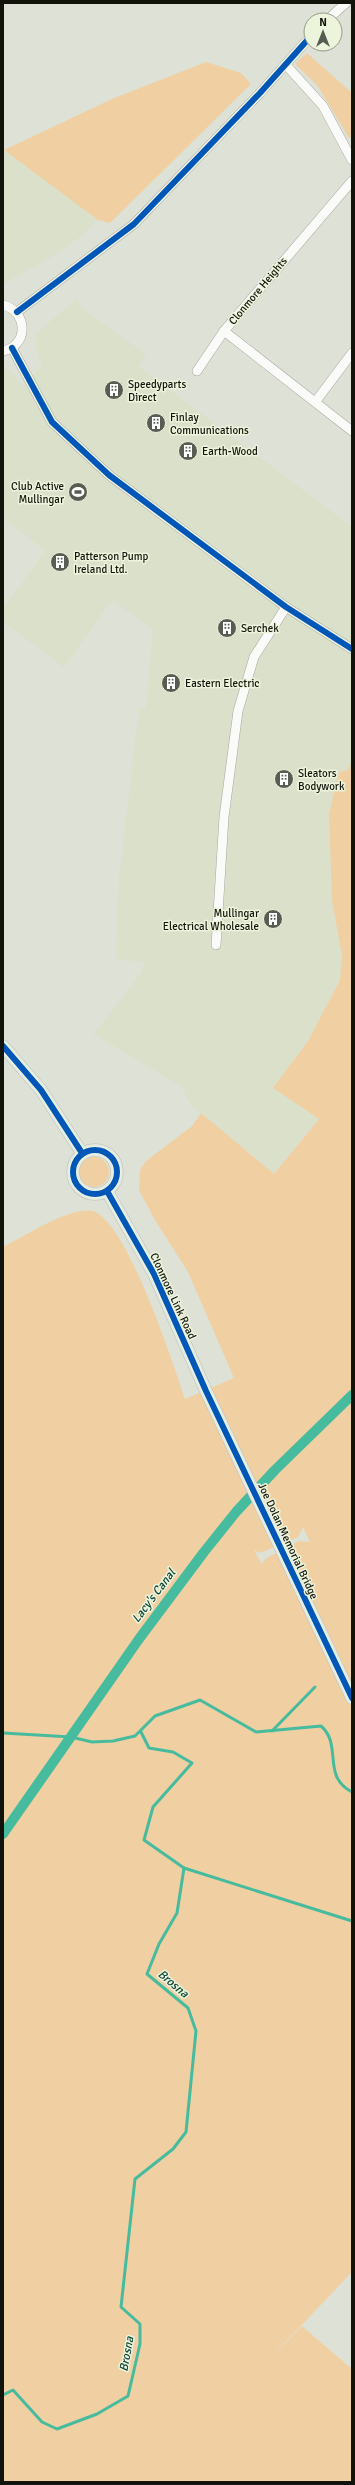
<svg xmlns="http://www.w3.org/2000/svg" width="355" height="2485" viewBox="0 0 355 2485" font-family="Signika,sans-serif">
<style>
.built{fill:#dae0ca}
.green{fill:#f0d0a2;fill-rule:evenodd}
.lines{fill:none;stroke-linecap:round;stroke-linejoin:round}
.stream{stroke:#47bb9e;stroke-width:3}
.canal{stroke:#47bb9e;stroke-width:10}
.minor-casing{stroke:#a6a89f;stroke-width:10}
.major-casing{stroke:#bbbdb6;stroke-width:13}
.minor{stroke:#fafaf9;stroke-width:9}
.major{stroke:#e3ebe3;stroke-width:12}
.cycleway-casing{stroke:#edf4dc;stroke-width:8}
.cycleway{stroke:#0057b8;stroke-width:6}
.labels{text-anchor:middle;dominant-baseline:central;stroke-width:3;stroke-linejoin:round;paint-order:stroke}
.street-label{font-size:11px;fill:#12140c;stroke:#edf4dc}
.poi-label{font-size:11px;fill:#12140c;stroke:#edf4dc;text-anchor:start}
.water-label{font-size:12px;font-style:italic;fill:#0a4536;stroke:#edf4dc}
</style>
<rect width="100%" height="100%" fill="#dee1d5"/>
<!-- built -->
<g class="built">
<path d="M3 150 98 220 77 239 51 257 3 284Z"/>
<path d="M76 299 83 309 146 354 139 367 352 527V761L329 814 332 900 342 956 341 977 308 1041 273 1088 319 1118 274 1174 191 1105 182 1087 94 1034 141 973 146 962 116 959 119 879 139 709H146L153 630 112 600 64 667 3 622V608L46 551 3 518V368L10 370 22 386 42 366 36 348V334Z"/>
</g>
<!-- green -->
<g class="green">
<path d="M307 53 352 93V137L349 138 317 85 295 64Z"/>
<path d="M206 62 241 73 251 84 110 223 98 220 4 150 112 99Z"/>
<path d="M352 761V2272L259 2370 302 2326 352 2369V2482H3V1247C23 1237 71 1206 92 1211 126 1218 174 1366 185 1399L234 1378 188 1272 155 1220 139 1190 140 1170 146 1161 192 1126 201 1113 274 1174 319 1119 273 1088 308 1041 340 980 342 956 332 900 329 814 339 772 348 770ZM303 1527 310 1542 299 1541 265 1559 262 1564 254 1550 260 1553 298 1537Z"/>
<circle cx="94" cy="1172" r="15"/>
</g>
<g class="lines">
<!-- stream -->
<g class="stream">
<path d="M272 1731 315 1687"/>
<path d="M3 1733 71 1737 92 1742 113 1741 135 1736 155 1716 200 1700 256 1732 321 1726C343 1745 321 1776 352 1792"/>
<path d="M184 1868 352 1921"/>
<path d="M3 2395 13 2390 42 2422 57 2429 97 2414 128 2396 140 2344V2324L121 2307 135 2179 173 2149 186 2132 196 2031 188 2008 147 1974 159 1944 177 1913 184 1868 144 1840 153 1807 192 1763 173 1752 149 1748 141 1732"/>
</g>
<!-- canal -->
<path class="canal" d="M3 1834 139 1639 204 1552 236 1512 275 1470 352 1395"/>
<defs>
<g id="minor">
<path d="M327 20 346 3"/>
<path d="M286 65 323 106 352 160"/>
<path d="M352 181 224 331 352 431"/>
<path d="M3 305C28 311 29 346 3 351"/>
<path d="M17 312 134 224 260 93 311 36"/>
<path d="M12 348 52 422 109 475 286 607 352 649"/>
<path d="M197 371 224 331"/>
<path d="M316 401 352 353"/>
<path d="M216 945 224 817 238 711 254 657 286 607"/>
</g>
<g id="major">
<path d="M3 1046 41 1090 82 1153"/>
<circle cx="95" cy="1172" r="22"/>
<path d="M107 1191 154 1274 206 1391 352 1698"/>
</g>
</defs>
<!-- minor casing -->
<use href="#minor" class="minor-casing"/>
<!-- major casing -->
<use href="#major" class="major-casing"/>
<!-- minor -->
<use href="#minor" class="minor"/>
<!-- major -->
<use href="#major" class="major"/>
<defs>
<g id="cycleway">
<path d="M17 312 134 224 260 93 311 36"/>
<path d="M12 348 52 422 109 475 286 607 352 649"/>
<path d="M3 1046 41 1090 82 1153"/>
<circle cx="95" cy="1172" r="22"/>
<path d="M107 1191 154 1274 206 1391 352 1698"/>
</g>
</defs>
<!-- cycleway casing -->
<use href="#cycleway" class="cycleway-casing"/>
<!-- cycleway -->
<use href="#cycleway" class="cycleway"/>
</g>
<!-- icons -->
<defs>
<symbol id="building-disc" viewBox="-11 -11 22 22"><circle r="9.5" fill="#595c52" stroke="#edf4dc"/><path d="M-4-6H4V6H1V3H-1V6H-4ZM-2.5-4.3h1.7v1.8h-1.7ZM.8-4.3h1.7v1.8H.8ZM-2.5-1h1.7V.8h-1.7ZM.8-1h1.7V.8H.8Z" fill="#fff"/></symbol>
<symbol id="stadium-disc" viewBox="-11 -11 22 22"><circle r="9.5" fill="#595c52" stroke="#edf4dc"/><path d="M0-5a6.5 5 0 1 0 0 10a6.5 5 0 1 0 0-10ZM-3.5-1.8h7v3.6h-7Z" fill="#fff"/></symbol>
</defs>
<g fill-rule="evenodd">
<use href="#building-disc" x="103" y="379" width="22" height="22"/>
<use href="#building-disc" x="145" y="412" width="22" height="22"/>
<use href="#building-disc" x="177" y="440" width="22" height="22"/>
<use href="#stadium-disc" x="67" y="481" width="22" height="22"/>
<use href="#building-disc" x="49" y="551" width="22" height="22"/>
<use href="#building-disc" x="216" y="617" width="22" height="22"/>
<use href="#building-disc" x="160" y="672" width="22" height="22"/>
<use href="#building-disc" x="273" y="768" width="22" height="22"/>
<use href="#building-disc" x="262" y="908" width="22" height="22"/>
</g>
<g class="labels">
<!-- street labels -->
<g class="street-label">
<text transform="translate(258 291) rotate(-50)">Clonmore Heights</text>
<text transform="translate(173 1296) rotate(65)">Clonmore Link Road</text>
<text transform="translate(288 1541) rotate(65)">Joe Dolan Memorial Bridge</text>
</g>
<!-- poi labels -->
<g class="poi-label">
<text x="128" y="384">Speedyparts<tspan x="128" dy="13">Direct</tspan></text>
<text x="170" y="417">Finlay<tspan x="170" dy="13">Communications</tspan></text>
<text x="202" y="451">Earth-Wood</text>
<text x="64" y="486" text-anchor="end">Club Active<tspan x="64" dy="13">Mullingar</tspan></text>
<text x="74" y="556">Patterson Pump<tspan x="74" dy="13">Ireland Ltd.</tspan></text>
<text x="241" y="628">Serchek</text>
<text x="185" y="683">Eastern Electric</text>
<text x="298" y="773">Sleators<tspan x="298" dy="13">Bodywork</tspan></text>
<text x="259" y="913" text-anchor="end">Mullingar<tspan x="259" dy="13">Electrical Wholesale</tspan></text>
</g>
<!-- water labels -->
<g class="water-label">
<text transform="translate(154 1596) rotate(-53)">Lacy's Canal</text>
<text transform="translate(173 1984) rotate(40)">Brosna</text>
<text transform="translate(127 2354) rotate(-80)">Brosna</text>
</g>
</g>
<!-- border -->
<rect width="355" height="2485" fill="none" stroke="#12140c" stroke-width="8"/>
<!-- north arrow -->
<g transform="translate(323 32)"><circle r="19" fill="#edf4dc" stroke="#959a89"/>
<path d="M0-3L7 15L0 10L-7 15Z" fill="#595c52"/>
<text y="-6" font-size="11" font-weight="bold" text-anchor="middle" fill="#12140c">N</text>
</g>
</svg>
